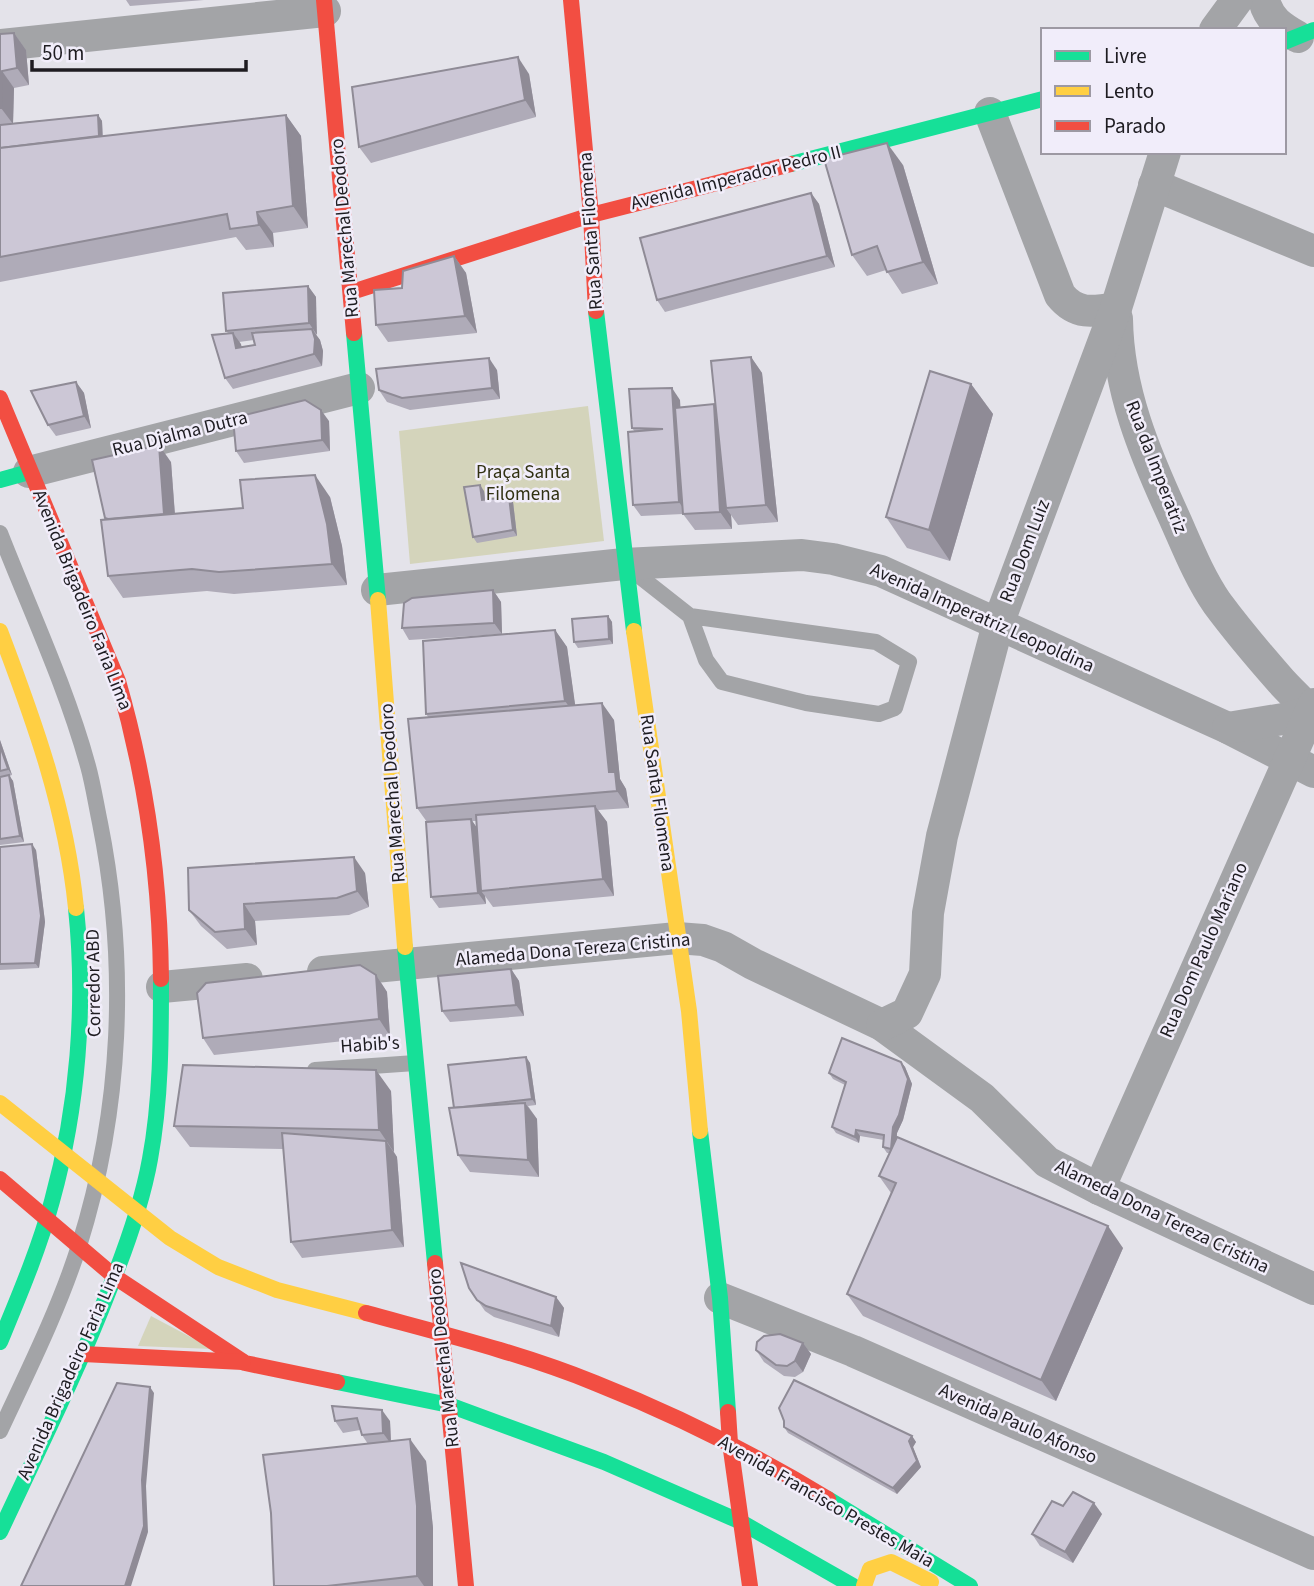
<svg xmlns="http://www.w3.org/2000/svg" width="1314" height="1586" viewBox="0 0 1314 1586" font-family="'Source Sans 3',sans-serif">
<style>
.green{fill:#d4d4bb}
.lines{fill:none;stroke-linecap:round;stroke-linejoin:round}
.lane{stroke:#a3a4a7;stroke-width:16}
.street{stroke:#a3a4a7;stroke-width:32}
.fast{stroke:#16e098;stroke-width:16}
.slow{stroke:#ffcf43;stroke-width:16}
.jam{stroke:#f24e42;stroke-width:16}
.wall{fill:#afabb8;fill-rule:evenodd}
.shaded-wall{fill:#8f8b96}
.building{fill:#ccc7d6;stroke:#8f8b96;stroke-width:2}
.labels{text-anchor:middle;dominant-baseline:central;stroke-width:5;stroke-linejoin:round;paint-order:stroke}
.street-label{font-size:19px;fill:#1e1c21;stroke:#f1edfa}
.park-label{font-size:19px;fill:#313112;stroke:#f1edfa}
</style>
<rect width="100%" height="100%" fill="#e4e3ea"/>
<!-- green -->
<g class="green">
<path d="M588 406 604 541 410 564 399 431Z"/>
<path d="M151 1316 213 1349 138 1346Z"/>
</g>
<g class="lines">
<!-- lane -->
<g class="lane">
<path d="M0 533C30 610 66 686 88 766 93 784 96 804 100 823 128 964 122 1109 79 1246 59 1309 28 1371 0 1431"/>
<path d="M629 568 690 616 876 642 909 662 895 708 879 714 806 703 722 682 706 660 690 616"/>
<path d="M315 1070 415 1063"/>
</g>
<!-- street -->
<g class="street">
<path d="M1264 0C1269 20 1281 27 1298 37"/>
<path d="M1215 30 1237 0"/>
<path d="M0 45 325 11"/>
<path d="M990 113 1060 295C1076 315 1093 312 1116 308"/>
<path d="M1154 185 1314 251"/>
<path d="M1117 319C1118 390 1145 454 1174 517 1187 546 1199 577 1217 603 1237 630 1259 656 1281 681 1292 693 1304 704 1314 716"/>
<path d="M29 472 359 388"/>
<path d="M377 590 624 564 802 555 833 559 881 571 1228 728 1314 772"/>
<path d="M1228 728 1289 718 1310 712"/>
<path d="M323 972 677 938 703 940 723 947 753 964 882 1025 982 1098 1047 1162 1099 1189 1314 1289"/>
<path d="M162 987 247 979"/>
<path d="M882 1025 907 1013 925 974 928 913 942 836 998 624 1116 308 1165 152"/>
<path d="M1099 1189 1314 704"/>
<path d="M720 1298 853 1351 1314 1554"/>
</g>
<!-- fast -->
<g class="fast">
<path d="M1284 42 1314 30"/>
<path d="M791 164 1043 99"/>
<path d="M596 311 634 631"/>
<path d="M354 333 378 600"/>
<path d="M0 480 29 472"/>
<path d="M405 947 435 1263"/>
<path d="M700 1131 720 1298 728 1412"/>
<path d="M0 1342C19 1296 39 1249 52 1201 78 1107 86 1005 76 908"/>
<path d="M337 1382 449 1405 604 1462 739 1521 853 1586"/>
<path d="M828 1499 970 1586"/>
<path d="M0 1532C37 1452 77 1373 109 1290 126 1248 142 1204 150 1159 161 1100 161 1038 161 979"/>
</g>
<!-- slow -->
<g class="slow">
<path d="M378 600 405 947"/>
<path d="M0 631C35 723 66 809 76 908"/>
<path d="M634 631 689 1011 700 1131"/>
<path d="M0 1103 170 1238 218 1267 277 1290 366 1313"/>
<path d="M864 1586 870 1569 891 1562 931 1582"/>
</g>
<!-- jam -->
<g class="jam">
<path d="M324 0 354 333"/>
<path d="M571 0 591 215 596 311"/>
<path d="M352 292 591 215 791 164"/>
<path d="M0 398 118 681C146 778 160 877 161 979"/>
<path d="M0 1179 115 1277 245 1363 337 1382"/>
<path d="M435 1263 466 1586"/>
<path d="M366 1313C443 1334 521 1353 595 1383 676 1415 754 1454 828 1499"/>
<path d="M83 1354 243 1362"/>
<path d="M728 1412 730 1443 750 1586"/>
</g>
</g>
<!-- wall -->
<g class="wall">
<path d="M126 0H204L130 6Z"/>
<path d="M14 33 26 50 29 85 14 88 13 123 98 115 102 121 103 136 286 115 301 136 308 228 273 233 274 247 246 250 236 237 0 282V34Z"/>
<path d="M529 74 536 117 371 163 359 147Z"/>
<path d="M903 165 938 284 902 294 886 270 867 276 852 255Z"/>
<path d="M811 193 819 204 835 267 665 312 657 300Z"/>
<path d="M454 256 466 273 477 333 388 342 376 325 402 288Z"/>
<path d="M308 286 316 297V335L320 340 323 351 322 366 233 389 225 378 228 333 226 331ZM254 340 255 345 242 347 239 342Z"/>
<path d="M751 357 762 373 778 522 738 525 731 515 732 529 695 530 683 514 641 516 633 505 635 432 632 428 680 400V408H716Z"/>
<path d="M497 370 500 399 410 410 387 402 379 390Z"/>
<path d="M76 382 84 393 91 428 56 436 48 425Z"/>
<path d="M971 384 993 414 950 561 907 548 886 517Z"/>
<path d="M329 421 330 451 244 463 236 451Z"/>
<path d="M171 462 175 514 243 508 330 497 342 546 347 585 234 594 207 591 123 598 108 576 105 518Z"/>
<path d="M484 491 485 499 513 502 517 536 477 543 473 537Z"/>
<path d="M493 590 501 602 502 634 409 640 402 628Z"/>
<path d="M608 616 612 622 613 644 578 648 574 642Z"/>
<path d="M555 630 567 647 575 706 614 720 620 779 626 789 629 808 598 810 607 822 614 896 493 907 485 896 486 904 439 908 431 897 427 822 417 808 429 718 426 714ZM472 821H476L477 828Z"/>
<path d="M0 740 12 775 9 776 13 781 24 842 0 845Z"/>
<path d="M0 847 36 850 45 922 39 968 0 970Z"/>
<path d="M365 873 369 907 349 915 255 921 257 945 227 949 201 926 189 910Z"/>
<path d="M511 969 519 981 524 1016 450 1022 442 1011Z"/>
<path d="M376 975 387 992 390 1036 214 1055 203 1038Z"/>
<path d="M526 1057 530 1063 536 1105 528 1106 537 1119 539 1177 470 1172 458 1155 454 1108Z"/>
<path d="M901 1062 905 1067 912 1084 903 1120 897 1133V1137L1123 1248 1056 1401 863 1316 847 1294 891 1193 879 1176 889 1153H887L883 1147 884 1140 860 1136 859 1143 836 1133 832 1127 845 1085 833 1079 829 1073Z"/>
<path d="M391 1091 394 1152 397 1157 404 1247 302 1258 291 1242 283 1149 190 1147 174 1126Z"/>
<path d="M469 1288 556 1297 564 1308 559 1337 494 1317 485 1311Z"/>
<path d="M803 1343 811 1354 803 1372 795 1377 784 1376 764 1362 756 1350Z"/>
<path d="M332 1406 390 1421 391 1441 426 1461 433 1528V1586H274L368 1444 362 1435 360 1430 343 1433 335 1421Z"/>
<path d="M784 1427 912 1436 916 1442 913 1447 921 1467 897 1494 788 1433Z"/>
<path d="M1063 1506 1102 1514 1073 1563 1040 1546 1032 1534Z"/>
</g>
<!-- shaded-wall -->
<g class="shaded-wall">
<path d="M14 33 26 50 29 85 17 68Z"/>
<path d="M518 57 529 74 536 117 525 100Z"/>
<path d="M2 71 14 88 13 124 1 108Z"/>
<path d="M98 115 102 121 103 157 99 151Z"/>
<path d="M286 115 301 136 308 228 293 206Z"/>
<path d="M887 143 903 165 938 284 923 262Z"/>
<path d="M811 193 819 204 835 267 827 256Z"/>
<path d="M257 212 273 233 274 247 259 225Z"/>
<path d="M454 256 466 273 477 333 465 316Z"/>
<path d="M308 286 316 297 317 335 309 323Z"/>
<path d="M312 329 320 340 323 351 322 366 314 354Z"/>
<path d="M233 333 241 344 244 360 236 348Z"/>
<path d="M751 357 762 373 778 522 766 505Z"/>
<path d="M489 358 497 370 500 399 492 388Z"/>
<path d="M76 382 84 393 91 428 84 416Z"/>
<path d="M971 384 993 414 950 561 929 530Z"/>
<path d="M672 388 680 400 687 514 679 502Z"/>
<path d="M714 404 725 421 726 508 731 515 732 529 720 512Z"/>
<path d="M321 410 329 421 330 451 322 440Z"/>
<path d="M159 445 171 462 176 530 164 514Z"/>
<path d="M315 475 330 497 342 546 347 585 332 564Z"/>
<path d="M480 485 484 491 486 505 482 500Z"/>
<path d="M509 497 513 502 517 536 513 530Z"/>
<path d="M493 590 501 602 502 634 494 623Z"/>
<path d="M608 616 612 622 613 644 609 639Z"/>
<path d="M555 630 567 647 577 718 565 701Z"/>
<path d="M602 703 614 720 620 779 626 789 629 808 617 791 609 772Z"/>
<path d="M0 740 12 775 8 769 0 746Z"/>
<path d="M9 775 13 781 24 842 20 836Z"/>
<path d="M595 806 607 822 614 896 603 879Z"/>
<path d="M471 819 479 831 481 891 485 896 486 904 478 893Z"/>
<path d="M32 844 36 850 45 922 39 968 35 963Z"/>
<path d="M354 857 365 873 369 907 357 891Z"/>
<path d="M244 904 255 921 257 945 245 929Z"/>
<path d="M511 969 519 981 524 1016 516 1005Z"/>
<path d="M376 975 387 992 390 1036 379 1019Z"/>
<path d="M526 1057 530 1063 536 1105 532 1099Z"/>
<path d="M901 1062 905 1067 912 1084 903 1120 897 1133 895 1154 891 1149Z"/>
<path d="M376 1070 391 1091 394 1152 379 1130Z"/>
<path d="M525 1103 537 1119 539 1177 528 1160Z"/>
<path d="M856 1130 860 1136 859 1143 855 1137Z"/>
<path d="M386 1141 397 1157 404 1247 392 1230Z"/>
<path d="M1108 1226 1123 1248 1056 1401 1041 1380Z"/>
<path d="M556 1297 564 1308 559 1337 551 1326Z"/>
<path d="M803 1343 811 1354 803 1372 795 1361Z"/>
<path d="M150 1387 154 1393 146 1486 148 1532 131 1586H125L142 1480Z"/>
<path d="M382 1410 390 1421 391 1444 383 1433Z"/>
<path d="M912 1436 916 1442 913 1447 921 1467 897 1494 893 1488Z"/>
<path d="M410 1439 426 1461 433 1528V1586H424L417 1576Z"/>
<path d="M1094 1503 1102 1514 1073 1563 1065 1552Z"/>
</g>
<!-- building -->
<g class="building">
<path d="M14 33 17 68 2 71 1 108H0V34Z"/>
<path d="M518 57 525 100 359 147 352 87Z"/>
<path d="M98 115 99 136 0 148V125Z"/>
<path d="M286 115 293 206 257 212 259 225 230 229 227 214 0 257V148Z"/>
<path d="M887 143 923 262 887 272 877 246 852 255 824 159Z"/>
<path d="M811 193 827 256 657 300 640 238Z"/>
<path d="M454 256 465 316 376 325 374 290 402 288 403 271Z"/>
<path d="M308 286 309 323 226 331 223 293Z"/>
<path d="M312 329 315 339 314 354 225 378 212 335 233 333 236 348 255 345 252 333Z"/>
<path d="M751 357 766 505 726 508 711 361Z"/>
<path d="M489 358 492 388 402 398 379 390 376 369Z"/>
<path d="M930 371 971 384 929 530 886 517Z"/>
<path d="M76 382 84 416 48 425 31 391Z"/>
<path d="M672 388 679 502 633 505 628 432 663 429 632 428 629 389Z"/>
<path d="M305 400 321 410 322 440 236 451 233 418Z"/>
<path d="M714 404 720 512 683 514 675 408Z"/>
<path d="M159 445 164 514 108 519 105 518 92 460Z"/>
<path d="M315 475 327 524 332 564 219 572 192 569 108 576 101 520 243 508 240 480Z"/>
<path d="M480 485 482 500 509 497 513 530 473 537 464 487Z"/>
<path d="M493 590 494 623 402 628 404 603 412 598Z"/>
<path d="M608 616 609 639 574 642 572 619Z"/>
<path d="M555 630 565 701 426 714 423 641Z"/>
<path d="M602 703 609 772H615L617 791 417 808 408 719Z"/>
<path d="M0 746 8 769 0 771Z"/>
<path d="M9 775 20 836 0 839V777Z"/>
<path d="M595 806 603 879 481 891 476 815Z"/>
<path d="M471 819 478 893 431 897 426 822Z"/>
<path d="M32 844 41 916 35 963 0 964V847Z"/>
<path d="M354 857 357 891 337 898 244 904 245 929 215 932 189 910 188 868Z"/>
<path d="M360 965 376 975 379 1019 203 1038 197 993 206 983Z"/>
<path d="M511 969 516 1005 442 1011 438 976Z"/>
<path d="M842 1038 901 1062 908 1079 899 1115 893 1127 891 1149 883 1147 884 1135 856 1130 855 1137 832 1127 846 1082 829 1073Z"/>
<path d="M526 1057 532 1099 454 1108 448 1065Z"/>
<path d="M183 1065 376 1070 379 1130 174 1126Z"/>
<path d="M525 1103 528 1160 458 1155 449 1108Z"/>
<path d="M282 1133 386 1141 392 1230 291 1242Z"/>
<path d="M897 1137 1108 1226 1041 1380 847 1294 896 1183 879 1176Z"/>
<path d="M461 1263 556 1297 551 1326 486 1306 477 1300 469 1288Z"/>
<path d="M780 1334 803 1343 795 1361 787 1366 776 1365 756 1350 757 1342 764 1336Z"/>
<path d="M794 1380 912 1436 909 1441 917 1461 893 1488 784 1427V1421L779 1408Z"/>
<path d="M117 1383 150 1387 142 1480 144 1526 125 1586H21Z"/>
<path d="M332 1406 382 1410 383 1433 362 1435 357 1418 335 1421Z"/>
<path d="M410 1439 417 1506V1576L327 1586H274L271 1513 263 1455Z"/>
<path d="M1073 1492 1094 1503 1065 1552 1032 1534 1052 1501 1063 1506Z"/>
</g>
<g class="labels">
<!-- street labels -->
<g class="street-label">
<text transform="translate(736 178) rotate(-14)">Avenida Imperador Pedro II</text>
<text transform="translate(345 228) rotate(-95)">Rua Marechal Deodoro</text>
<text transform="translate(591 231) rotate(-94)">Rua Santa Filomena</text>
<text transform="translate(180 434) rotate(-14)">Rua Djalma Dutra</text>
<text transform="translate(1156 467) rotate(69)">Rua da Imperatriz</text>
<text transform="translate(1025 551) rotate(-69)">Rua Dom Luiz</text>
<text transform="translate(82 600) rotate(68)">Avenida Brigadeiro Faria Lima</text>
<text transform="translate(982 618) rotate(24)">Avenida Imperatriz Leopoldina</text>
<text transform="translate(393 793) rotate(-94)">Rua Marechal Deodoro</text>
<text transform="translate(657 793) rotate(82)">Rua Santa Filomena</text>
<text transform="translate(573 950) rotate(-5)">Alameda Dona Tereza Cristina</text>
<text transform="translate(1204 950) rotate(-66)">Rua Dom Paulo Mariano</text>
<text transform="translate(94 983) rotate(-91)">Corredor ABD</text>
<text transform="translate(370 1045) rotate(-4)">Habib's</text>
<text transform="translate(1162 1217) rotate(26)">Alameda Dona Tereza Cristina</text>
<text transform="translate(444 1358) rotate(-96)">Rua Marechal Deodoro</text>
<text transform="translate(71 1371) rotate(-66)">Avenida Brigadeiro Faria Lima</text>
<text transform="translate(1018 1424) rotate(24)">Avenida Paulo Afonso</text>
<text transform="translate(826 1502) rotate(30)">Avenida Francisco Prestes Maia</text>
</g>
<!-- park labels -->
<g class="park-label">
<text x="523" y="472">Praça Santa<tspan x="523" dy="22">Filomena</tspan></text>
</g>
</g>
<!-- legend -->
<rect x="1041" y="28" width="245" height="126" fill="#f1edfa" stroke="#9d99a3" stroke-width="2"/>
<rect x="1055" y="51" width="35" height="10" fill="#16e098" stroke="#9d99a3" stroke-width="2"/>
<text x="1104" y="63" font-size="21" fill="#1e1c21">Livre</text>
<rect x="1055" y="86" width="35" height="10" fill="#ffcf43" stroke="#9d99a3" stroke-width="2"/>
<text x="1104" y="98" font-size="21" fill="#1e1c21">Lento</text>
<rect x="1055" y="121" width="35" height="10" fill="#f24e42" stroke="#9d99a3" stroke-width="2"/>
<text x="1104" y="133" font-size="21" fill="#1e1c21">Parado</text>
<!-- scale -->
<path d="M32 60v10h214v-10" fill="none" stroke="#1e1c21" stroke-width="3.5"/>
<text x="42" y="60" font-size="21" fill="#1e1c21" stroke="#f1edfa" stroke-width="5" paint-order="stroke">50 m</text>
</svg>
